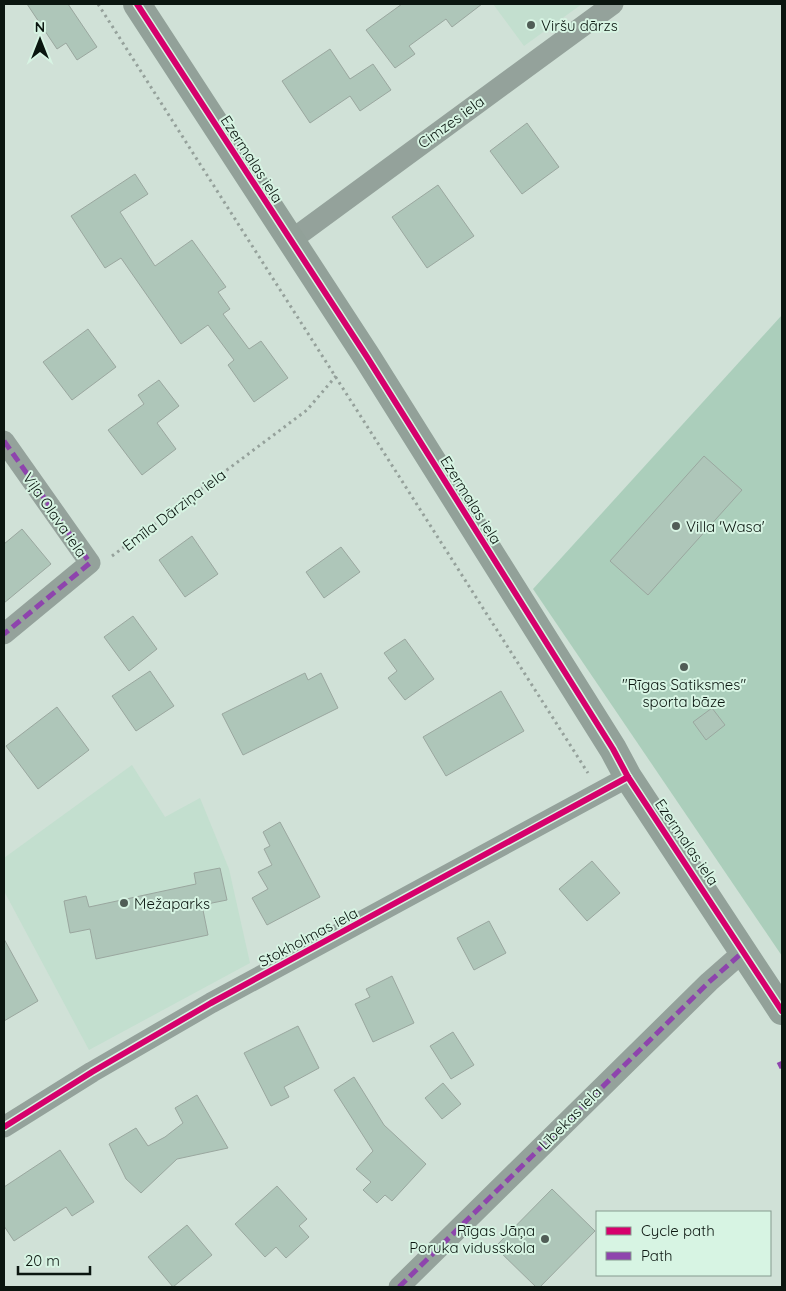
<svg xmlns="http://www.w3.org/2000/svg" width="786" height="1291" viewBox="0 0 786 1291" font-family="Quicksand,sans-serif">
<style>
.built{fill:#c3dfcf}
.green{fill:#abcebb}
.building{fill:#aec6b9;stroke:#9aa79f}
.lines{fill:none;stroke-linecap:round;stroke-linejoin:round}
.path{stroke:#95a19b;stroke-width:3;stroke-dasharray:2.5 4;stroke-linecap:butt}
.street{stroke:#94a29b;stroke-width:21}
.secondary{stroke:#92a199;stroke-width:28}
.quiet{stroke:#8e44ad;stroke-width:5;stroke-dasharray:10 5;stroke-linecap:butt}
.cycleway-casing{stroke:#d7f4e3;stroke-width:9}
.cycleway{stroke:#d6006c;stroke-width:6}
.poi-dot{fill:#505d56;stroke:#d7f4e3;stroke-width:2}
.labels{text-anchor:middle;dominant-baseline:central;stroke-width:4;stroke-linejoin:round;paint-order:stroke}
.poi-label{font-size:15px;fill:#0b1610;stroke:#d7f4e3;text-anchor:start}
.street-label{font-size:15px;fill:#0b1610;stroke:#d7f4e3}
</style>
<rect width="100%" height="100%" fill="#d0e1d7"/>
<!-- built -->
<g class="built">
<path d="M493 4H582L524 46Z"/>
<path d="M132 765 165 817 200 798 229 869 250 963 89 1050 4 891V858Z"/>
</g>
<!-- green -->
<path class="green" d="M782 315V956L533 589Z"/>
<!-- building -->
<g class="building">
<path d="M27 4H68L97 47 77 60 66 43 57 49Z"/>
<path d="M402 4H482L452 27 446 19 409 46 415 54 395 68 366 30Z"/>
<path d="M330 49 350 79 373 64 391 90 360 111 350 96 310 123 282 81Z"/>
<path d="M527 123 559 167 522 194 490 151Z"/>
<path d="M135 174 148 194 120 212 155 266 192 240 226 287 218 292 230 309 223 314 249 349 261 341 288 378 254 402 228 365 234 360 208 325 181 344 121 258 105 268 71 216Z"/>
<path d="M438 185 474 236 427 268 392 217Z"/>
<path d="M88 329 116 367 72 400 43 362Z"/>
<path d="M159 380 179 406 157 423 176 449 142 475 108 430 144 404 138 395Z"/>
<path d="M704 456 742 490 648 595 610 561Z"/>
<path d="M22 529 51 564 4 603V544Z"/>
<path d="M192 536 218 574 185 597 159 560Z"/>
<path d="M341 547 360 572 324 598 306 572Z"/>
<path d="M133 616 157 649 129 671 104 637Z"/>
<path d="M405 639 434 679 405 700 388 678 397 671 384 653Z"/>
<path d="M150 671 174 706 136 731 112 696Z"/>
<path d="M305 673 308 680 321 673 338 708 243 755 222 714Z"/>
<path d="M501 691 524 731 446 776 423 737Z"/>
<path d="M57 707 89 750 38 789 6 746Z"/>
<path d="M712 708 725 725 706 740 693 722Z"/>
<path d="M280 822 320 897 267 925 252 898 268 889 258 872 272 865 264 849 270 846 263 832Z"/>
<path d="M592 861 620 893 587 921 559 889Z"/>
<path d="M220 868 227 900 202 905 208 935 96 959 90 929 70 933 64 901 86 896 89 907 196 884 194 873Z"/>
<path d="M489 921 506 953 474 970 457 938Z"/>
<path d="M4 939 38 1001 4 1021Z"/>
<path d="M392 976 414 1023 373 1042 355 1004 370 997 366 989Z"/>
<path d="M298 1026 319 1068 284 1087 289 1097 271 1106 244 1053Z"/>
<path d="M453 1032 474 1065 451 1079 430 1046Z"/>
<path d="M354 1077 384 1125 426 1164 392 1201 385 1195 377 1203 363 1190 371 1182 356 1169 373 1151 334 1090Z"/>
<path d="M443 1083 461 1104 442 1119 425 1098Z"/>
<path d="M197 1095 228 1148 177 1159 141 1193 126 1179 109 1144 136 1128 148 1146 165 1137 183 1123 175 1108Z"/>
<path d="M60 1150 94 1202 72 1216 66 1207 14 1241 4 1226V1187Z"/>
<path d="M277 1186 307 1219 299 1226 309 1237 286 1258 276 1247 265 1257 235 1224Z"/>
<path d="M552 1189 595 1231 540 1287H536L495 1247Z"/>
<path d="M187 1225 212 1255 173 1287 148 1257Z"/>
</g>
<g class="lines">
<!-- path -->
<g class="path">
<path d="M98 4 588 773"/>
<path d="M112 556 307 410 336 376"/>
</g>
<!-- street -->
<g class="street">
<path d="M290 241 613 4"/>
<path d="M4 441 90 563 4 634"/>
<path d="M4 1127 92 1072 211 1003 628 777"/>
<path d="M399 1287 709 982 743 952"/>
</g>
<!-- secondary -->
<path class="secondary" d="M137 4 367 357 613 749 628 777 782 1011"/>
<!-- quiet -->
<g class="quiet">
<path d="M4 441 90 563 4 634"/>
<path d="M779 1062 782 1068"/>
<path d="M399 1287 709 982 743 952"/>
</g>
<defs>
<g id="cycleway">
<path d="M137 4 367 357 613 749 628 777 782 1011"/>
<path d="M4 1127 92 1072 211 1003 628 777"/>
</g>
</defs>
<!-- cycleway casing -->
<use href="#cycleway" class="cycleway-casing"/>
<!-- cycleway -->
<use href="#cycleway" class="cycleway"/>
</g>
<!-- markers -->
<g class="poi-dot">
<circle cx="531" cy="25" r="5"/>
<circle cx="676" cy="526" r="5"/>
<circle cx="684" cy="667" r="5"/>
<circle cx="124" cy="903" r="5"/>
<circle cx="545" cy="1239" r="5"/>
</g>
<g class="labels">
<!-- poi labels -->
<g class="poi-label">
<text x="541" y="25">Viršu dārzs</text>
<text x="686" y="526">Villa 'Wasa'</text>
<text x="684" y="684" text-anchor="middle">"Rīgas Satiksmes"<tspan x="684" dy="17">sporta bāze</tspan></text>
<text x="134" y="903">Mežaparks</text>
<text x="535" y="1230" text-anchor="end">Rīgas Jāņa<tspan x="535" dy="17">Poruka vidusskola</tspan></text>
</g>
<!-- street labels -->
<g class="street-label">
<text transform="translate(451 122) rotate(-36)">Cimzes iela</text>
<text transform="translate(252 159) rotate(57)">Ezermalas iela</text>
<text transform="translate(471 500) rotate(58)">Ezermalas iela</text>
<text transform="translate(174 510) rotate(-37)">Emīla Dārziņa iela</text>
<text transform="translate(55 515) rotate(55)">Viļa Olava iela</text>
<text transform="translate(687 842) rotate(56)">Ezermalas iela</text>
<text transform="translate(308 937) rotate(-28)">Stokholmas iela</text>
<text transform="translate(570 1118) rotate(-45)">Lībekas iela</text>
</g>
</g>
<!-- border -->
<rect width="786" height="1291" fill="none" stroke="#0b1610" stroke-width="10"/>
<!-- legend -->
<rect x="596" y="1211" width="175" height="65" fill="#d7f4e3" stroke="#859b8f"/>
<rect x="606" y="1227" width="25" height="8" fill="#d6006c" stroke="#859b8f"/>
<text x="641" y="1236" font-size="15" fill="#0b1610">Cycle path</text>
<rect x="606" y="1252" width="25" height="8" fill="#8e44ad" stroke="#859b8f"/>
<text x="641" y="1261" font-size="15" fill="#0b1610">Path</text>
<!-- north arrow -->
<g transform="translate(40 40)" stroke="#d7f4e3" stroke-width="4" paint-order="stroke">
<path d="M0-4L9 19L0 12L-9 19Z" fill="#0b1610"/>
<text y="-8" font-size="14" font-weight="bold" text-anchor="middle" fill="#0b1610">N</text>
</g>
<!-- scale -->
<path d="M18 1266v8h72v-8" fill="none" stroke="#0b1610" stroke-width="2.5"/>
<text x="25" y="1266" font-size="15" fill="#0b1610" stroke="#d7f4e3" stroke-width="4" paint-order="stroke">20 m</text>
</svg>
